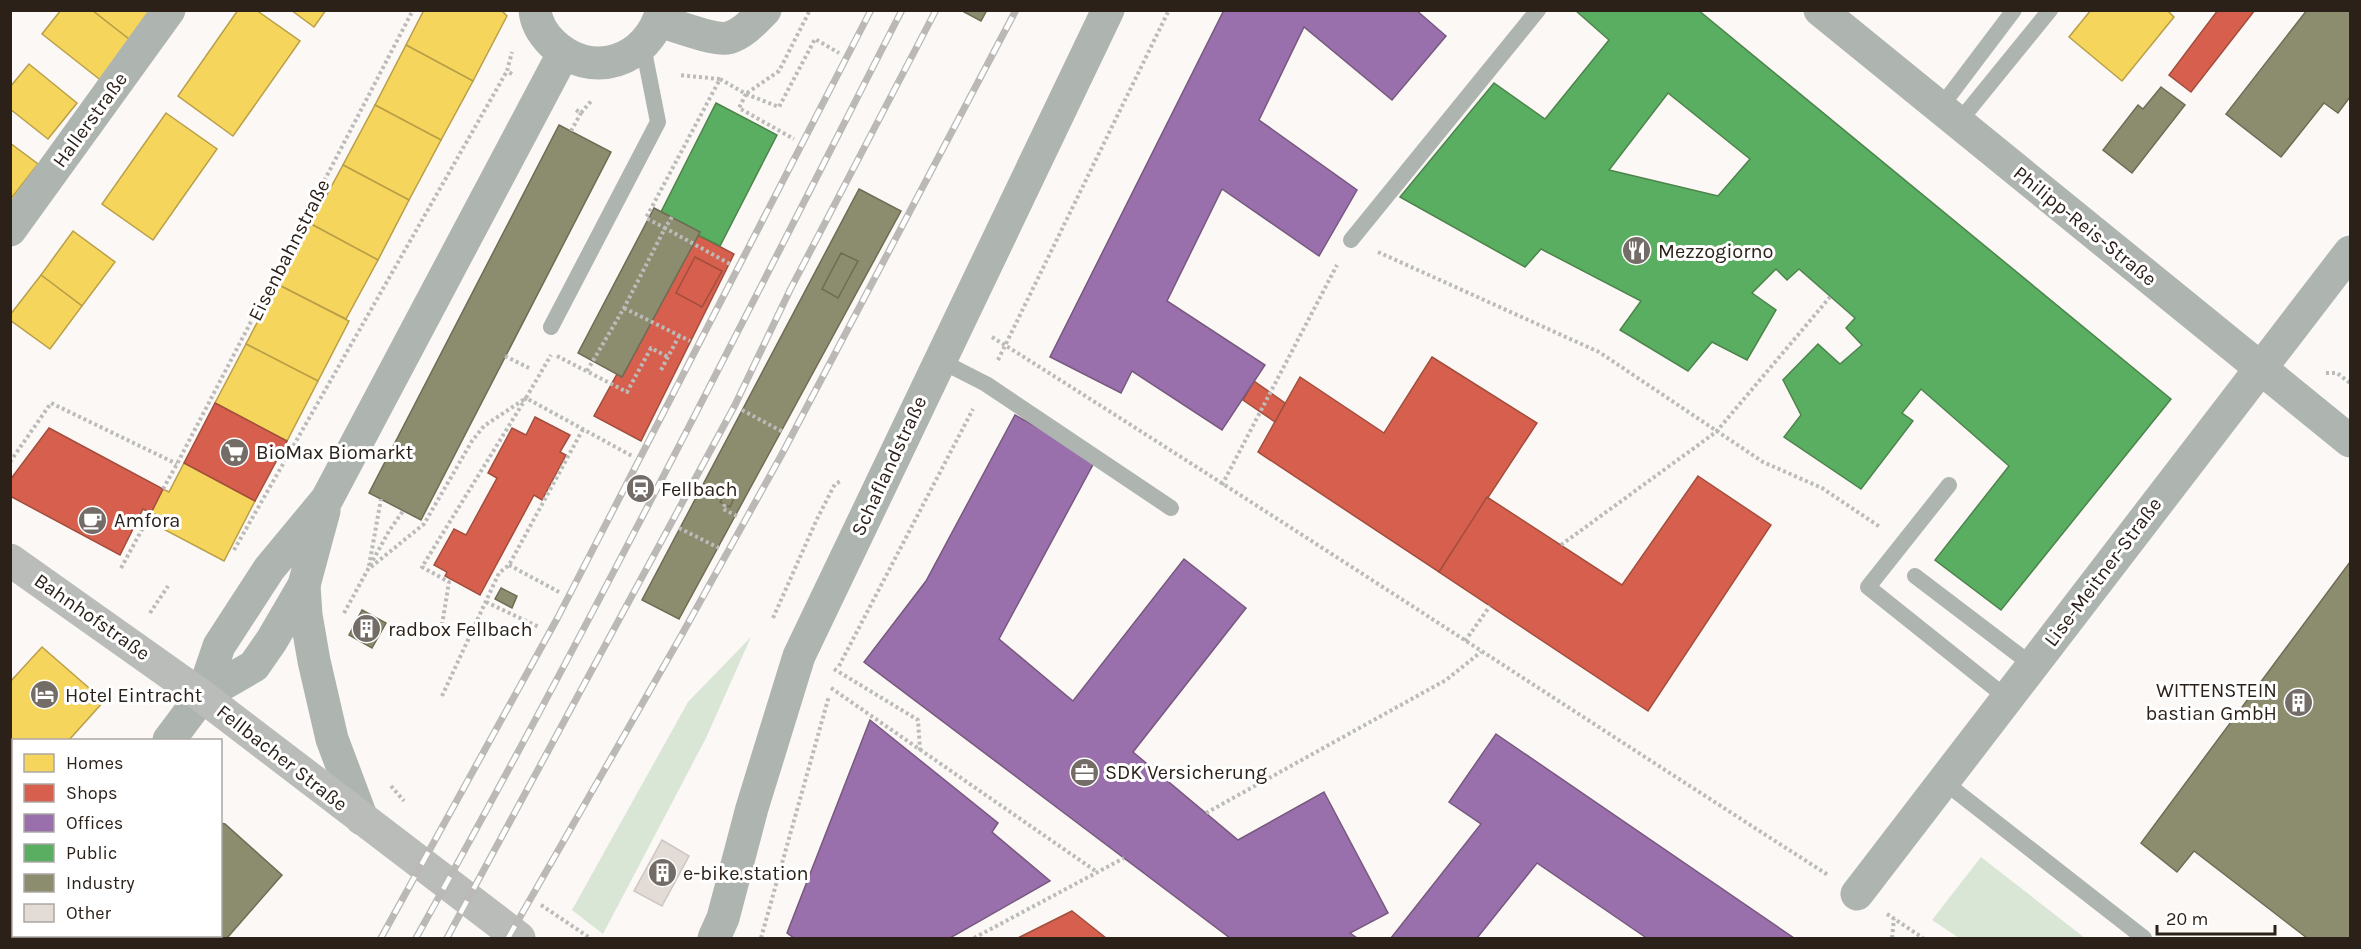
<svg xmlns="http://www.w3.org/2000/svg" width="2361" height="949" viewBox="0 0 2361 949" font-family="Karla,sans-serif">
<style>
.green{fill:#dae6d5}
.homes{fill:#f6d55c;stroke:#b99f48;stroke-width:1.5}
.shops{fill:#d6604d;stroke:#a34d3d;stroke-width:1.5}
.offices{fill:#9970ab;stroke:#78587f;stroke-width:1.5}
.public{fill:#5aae61;stroke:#4c844b;stroke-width:1.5;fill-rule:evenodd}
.industry{fill:#8c8c6e;stroke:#6f6c54;stroke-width:1.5}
.building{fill:#e2dbd6;stroke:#cec6c2;stroke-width:1.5}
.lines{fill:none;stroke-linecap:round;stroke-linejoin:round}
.path{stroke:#bbbcba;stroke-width:4;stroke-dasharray:3 3;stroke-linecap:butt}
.lane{stroke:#aeb4af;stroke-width:16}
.street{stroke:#aeb4af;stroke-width:33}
.secondary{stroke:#b9bcb9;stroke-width:33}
.rail-casing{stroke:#bab9b6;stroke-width:7}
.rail{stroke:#fff;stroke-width:4.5;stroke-dasharray:14;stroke-linecap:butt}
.labels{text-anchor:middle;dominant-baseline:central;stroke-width:6;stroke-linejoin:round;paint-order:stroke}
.street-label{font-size:20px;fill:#2c2119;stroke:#fff}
.poi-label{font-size:20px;fill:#2c2119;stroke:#fff;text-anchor:start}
</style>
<rect width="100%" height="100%" fill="#fbf8f6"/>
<!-- green -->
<g class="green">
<path d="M751 637 706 738 603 934 572 910 688 702Z"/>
<path d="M1981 857 2085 938H1959L1932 920Z"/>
</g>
<!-- homes -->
<g class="homes">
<path d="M61 10H92L133 42 103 82 42 34Z"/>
<path d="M92 10H158L133 42Z"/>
<path d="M238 10H256L300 41 233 136 178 96Z"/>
<path d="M291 10H326L314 27Z"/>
<path d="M424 10H501L507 16 473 81 406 45Z"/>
<path d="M2091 10H2167L2174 17 2122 81 2069 37Z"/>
<path d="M406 45 473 81 441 140 375 105Z"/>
<path d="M29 64 77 103 48 139 10 109V87Z"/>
<path d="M375 105 441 140 409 200 343 165Z"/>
<path d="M166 113 217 149 153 240 102 204Z"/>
<path d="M10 143 38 164 10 200Z"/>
<path d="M343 165 409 200 378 260 311 224Z"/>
<path d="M311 224 378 260 346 319 277 284Z"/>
<path d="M73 231 115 262 82 306 41 275Z"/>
<path d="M41 275 82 306 50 349 10 320V315Z"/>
<path d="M277 284 349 321 318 381 246 344Z"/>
<path d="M246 344 318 381 287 441 215 403Z"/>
<path d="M184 463 255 501 224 561 152 523 157 515 151 513 163 489 169 492Z"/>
<path d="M42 647 104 701 69 740H14V748L10 746V682Z"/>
</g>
<!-- shops -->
<g class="shops">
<path d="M2218 10H2255L2191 92 2169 75Z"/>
<path d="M698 235 734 254 641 441 594 416 617 374 622 377Z"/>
<path d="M695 257 722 271 702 307 676 293Z"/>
<path d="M1432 357 1537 423 1439 572 1258 452 1300 377 1384 433Z"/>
<path d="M1254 381 1285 403 1275 422 1243 400Z"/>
<path d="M215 403 287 441 255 501 184 463Z"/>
<path d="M535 417 570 435 560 452 566 455 542 500 534 495 480 595 445 576 447 572 434 565 454 529 466 535 497 478 488 473 512 428 526 435Z"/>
<path d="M49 428 163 489 151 513 143 509 120 555 10 496V480Z"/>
<path d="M1698 476 1771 525 1648 711 1439 572 1487 497 1622 585Z"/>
<path d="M1072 911 1106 938H1018Z"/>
</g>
<!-- offices -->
<g class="offices">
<path d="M1224 10H1416L1446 36 1392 100 1304 27 1259 120 1357 190 1319 256 1222 189 1167 301 1265 365 1222 430 1132 371 1121 393 1050 357Z"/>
<path d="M1015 415 1096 459 999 639 1073 701 1184 559 1246 608 1133 752 1238 840 1324 792 1388 913 1350 933 1357 938H1230L864 662 926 581Z"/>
<path d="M870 720 998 823 992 832 1050 881 950 938H794L787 933Z"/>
<path d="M1496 734 1794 938H1644L1645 937 1537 863 1477 938H1391L1481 824 1449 802Z"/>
</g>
<!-- public -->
<g class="public">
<path d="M1575 10H1698L2171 399 2001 610 1935 560 2009 466 1921 389 1902 413 1913 421 1861 489 1784 437 1801 415 1783 380 1818 344 1840 364 1862 345 1846 328 1855 318 1799 269 1787 280 1776 269 1752 293 1776 310 1747 360 1712 342 1688 371 1620 330 1641 301 1541 249 1525 267 1400 197 1494 83 1545 119 1609 40ZM1668 93 1750 159 1718 196 1609 170Z"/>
<path d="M716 103 777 135 720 246 698 235 700 232 661 212Z"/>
</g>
<!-- industry -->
<g class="industry">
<path d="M965 10H987L981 21 964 12Z"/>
<path d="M2307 10H2350V97L2338 113 2324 103 2281 157 2226 114Z"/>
<path d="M2161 87 2185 105 2132 173 2103 150 2138 105 2143 109Z"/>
<path d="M559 125 611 152 421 520 369 493Z"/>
<path d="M859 189 901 211 679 619 642 600Z"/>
<path d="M654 208 700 232 622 377 578 353Z"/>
<path d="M841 253 858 261 838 298 822 289Z"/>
<path d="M726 492 735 496 730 507 720 502Z"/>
<path d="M2350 562V938H2307L2194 851 2177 872 2141 843Z"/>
<path d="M501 588 517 596 512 608 495 599Z"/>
<path d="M362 610 386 623 372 648 349 635Z"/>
<path d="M10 764 14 766V808L10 812Z"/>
<path d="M220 823 225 824 282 875 227 938H94L97 936H220Z"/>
</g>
<!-- building -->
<path class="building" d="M662 840 689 856 662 906 634 891Z"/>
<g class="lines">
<!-- path -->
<g class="path">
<path d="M512 74 507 71 512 52"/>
<path d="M720 79 746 94 739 108 794 139"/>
<path d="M747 93 779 71 810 10"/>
<path d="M746 94 779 107 815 39 839 53"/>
<path d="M576 110 581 113 592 100"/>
<path d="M571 131 581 113"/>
<path d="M672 217 665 228 730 264"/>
<path d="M1378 252 1599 352 1763 462 1822 488 1880 527"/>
<path d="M624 308 690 341"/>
<path d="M992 337C1272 513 1549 696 1828 875"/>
<path d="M505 356 529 368"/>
<path d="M557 356 627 392 651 348 668 357"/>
<path d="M998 360 1169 10"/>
<path d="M661 370 679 336"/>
<path d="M587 371 624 308 665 228 646 218 720 79 678 75"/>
<path d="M2326 373H2337L2350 383"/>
<path d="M742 410 783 432"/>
<path d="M10 462 51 403 177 464"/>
<path d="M1222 485 1337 265"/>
<path d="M163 489 177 464 413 10"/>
<path d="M725 504 723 509 737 516"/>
<path d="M679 528 719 548"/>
<path d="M1561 545 1716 432 1830 297"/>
<path d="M234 550 507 71"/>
<path d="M509 565 559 592"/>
<path d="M369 566 381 499"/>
<path d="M371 567 424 524 472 441 484 426 526 398 551 355"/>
<path d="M121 568 151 513"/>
<path d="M486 602 539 627"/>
<path d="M150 613 168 586"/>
<path d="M344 613 389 531 403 511"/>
<path d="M773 618 817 519 835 484 841 481"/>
<path d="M441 631 449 582 422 567 526 398 632 456"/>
<path d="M1465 641 1490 606"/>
<path d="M839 666 973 409"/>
<path d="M834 669 918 720 920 750"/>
<path d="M831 688 1097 872"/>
<path d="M442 696 499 573 509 565 583 429"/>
<path d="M391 786 404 801"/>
<path d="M1206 813 1446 680 1481 652"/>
<path d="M541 905 590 938"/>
<path d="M1887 914 1923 938"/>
<path d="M761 938 829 696"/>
<path d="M974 938 1124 858"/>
<path d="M1892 938 1894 919"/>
</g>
<!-- lane -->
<g class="lane">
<path d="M1940 108 2014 10"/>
<path d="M1958 123 2050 10"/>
<path d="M1351 240 1538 10"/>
<path d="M551 327 658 122 643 46"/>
<path d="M939 360 986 384 1171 508"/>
<path d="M1949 485 1868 587 2007 698"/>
<path d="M1915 576 2032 665"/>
<path d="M1943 781 2144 938"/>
</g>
<!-- street -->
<g class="street">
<path d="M535 10C536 23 544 35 552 43 591 81 648 62 662 10"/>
<path d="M1820 10 2350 441"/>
<path d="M659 21C673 25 715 41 728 38 743 34 754 21 765 10"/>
<path d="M10 230 169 10"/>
<path d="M304 585 306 615 314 661 332 739 362 819"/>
<path d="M202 696 254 666 272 640 304 585 324 511"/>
<path d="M169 740 202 696 219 646 256 589 269 569 327 499 563 54"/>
<path d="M1857 894 2350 252"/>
<path d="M10 909 14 906"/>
<path d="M714 938 723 918 752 808 799 656 1108 10"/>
</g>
<!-- secondary -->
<path class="secondary" d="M10 560 202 696 519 938"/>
<defs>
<g id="rail">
<path d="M381 938 558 617 871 10"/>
<path d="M416 938C586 634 743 321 902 10"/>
<path d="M447 938 735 405 790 290 936 10"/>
<path d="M508 938 681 636 782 454 1016 10"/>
</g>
</defs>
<!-- rail casing -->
<use href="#rail" class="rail-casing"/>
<!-- rail -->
<use href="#rail" class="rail"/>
</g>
<!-- icons -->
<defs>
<symbol id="restaurant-disc" viewBox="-11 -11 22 22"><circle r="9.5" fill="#746c66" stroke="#fff"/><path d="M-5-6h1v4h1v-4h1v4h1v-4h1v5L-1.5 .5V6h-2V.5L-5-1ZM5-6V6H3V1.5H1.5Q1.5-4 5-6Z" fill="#fff"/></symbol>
<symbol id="supermarket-disc" viewBox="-11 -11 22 22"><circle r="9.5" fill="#746c66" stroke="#fff"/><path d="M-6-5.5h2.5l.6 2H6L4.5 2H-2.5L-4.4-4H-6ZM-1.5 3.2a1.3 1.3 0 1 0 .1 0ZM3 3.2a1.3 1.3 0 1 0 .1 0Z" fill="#fff"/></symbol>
<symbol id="station-disc" viewBox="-11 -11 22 22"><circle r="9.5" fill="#746c66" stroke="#fff"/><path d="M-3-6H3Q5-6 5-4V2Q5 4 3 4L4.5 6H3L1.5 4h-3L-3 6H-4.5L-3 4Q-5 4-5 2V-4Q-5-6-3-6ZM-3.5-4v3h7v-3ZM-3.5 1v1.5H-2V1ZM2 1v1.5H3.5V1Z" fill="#fff"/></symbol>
<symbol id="cafe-disc" viewBox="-11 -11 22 22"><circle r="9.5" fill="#746c66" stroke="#fff"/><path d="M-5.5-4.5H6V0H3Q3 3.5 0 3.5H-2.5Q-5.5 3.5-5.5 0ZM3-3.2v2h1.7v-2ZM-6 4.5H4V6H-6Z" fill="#fff"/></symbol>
<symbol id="building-disc" viewBox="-11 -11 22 22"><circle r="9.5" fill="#746c66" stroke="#fff"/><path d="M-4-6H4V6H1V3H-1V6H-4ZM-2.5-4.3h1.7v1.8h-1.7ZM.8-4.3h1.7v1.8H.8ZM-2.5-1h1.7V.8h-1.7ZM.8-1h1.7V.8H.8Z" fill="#fff"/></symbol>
<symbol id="hotel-disc" viewBox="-11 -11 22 22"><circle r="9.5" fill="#746c66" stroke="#fff"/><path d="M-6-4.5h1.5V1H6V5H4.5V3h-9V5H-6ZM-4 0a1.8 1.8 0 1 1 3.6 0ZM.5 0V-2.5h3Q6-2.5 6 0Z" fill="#fff"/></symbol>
<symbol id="office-disc" viewBox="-11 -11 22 22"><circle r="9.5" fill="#746c66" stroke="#fff"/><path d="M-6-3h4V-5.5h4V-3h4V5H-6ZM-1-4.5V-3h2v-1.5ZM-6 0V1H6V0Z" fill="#fff"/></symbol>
</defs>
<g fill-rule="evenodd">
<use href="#restaurant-disc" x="1620" y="234" width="33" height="33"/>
<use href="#supermarket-disc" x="218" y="436" width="33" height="33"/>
<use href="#station-disc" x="624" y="472" width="33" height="33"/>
<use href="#cafe-disc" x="76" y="504" width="33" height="33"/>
<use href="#building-disc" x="350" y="612" width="33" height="33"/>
<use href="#hotel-disc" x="28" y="678" width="33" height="33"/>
<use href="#building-disc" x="2282" y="686" width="33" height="33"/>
<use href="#office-disc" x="1068" y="756" width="33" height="33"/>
<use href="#building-disc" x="646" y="856" width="33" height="33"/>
</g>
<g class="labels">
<!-- street labels -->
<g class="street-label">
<text transform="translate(90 120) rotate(-54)">Hallerstraße</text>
<text transform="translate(2085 226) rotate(39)">Philipp-Reis-Straße</text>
<text transform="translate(289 250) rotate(-63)">Eisenbahnstraße</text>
<text transform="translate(889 466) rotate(-65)">Schaflandstraße</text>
<text transform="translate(2103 572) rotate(-53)">Lise-Meitner-Straße</text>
<text transform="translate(92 617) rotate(35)">Bahnhofstraße</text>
<text transform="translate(282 758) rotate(38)">Fellbacher Straße</text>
</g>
<!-- poi labels -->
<g class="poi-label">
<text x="1658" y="251">Mezzogiorno</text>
<text x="256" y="452">BioMax Biomarkt</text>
<text x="661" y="489">Fellbach</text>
<text x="114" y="520">Amfora</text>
<text x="388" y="629">radbox Fellbach</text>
<text x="2277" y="690" text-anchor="end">WITTENSTEIN<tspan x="2277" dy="23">bastian GmbH</tspan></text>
<text x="65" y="695">Hotel Eintracht</text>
<text x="1105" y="772">SDK Versicherung</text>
<text x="683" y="873">e-bike.station</text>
</g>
</g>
<!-- border -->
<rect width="2361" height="949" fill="none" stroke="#2c2119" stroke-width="24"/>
<!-- legend -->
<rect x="12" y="739" width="210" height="198" fill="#ffffff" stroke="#aba6a3" stroke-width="1.5"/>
<rect x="24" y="754" width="30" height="18" fill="#f6d55c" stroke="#aba6a3" stroke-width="1.5"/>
<text x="66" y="769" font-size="18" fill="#2c2119">Homes</text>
<rect x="24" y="784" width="30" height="18" fill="#d6604d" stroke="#aba6a3" stroke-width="1.5"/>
<text x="66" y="799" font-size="18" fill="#2c2119">Shops</text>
<rect x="24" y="814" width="30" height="18" fill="#9970ab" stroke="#aba6a3" stroke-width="1.5"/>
<text x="66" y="829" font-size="18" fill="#2c2119">Offices</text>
<rect x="24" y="844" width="30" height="18" fill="#5aae61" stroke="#aba6a3" stroke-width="1.5"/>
<text x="66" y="859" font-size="18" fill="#2c2119">Public</text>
<rect x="24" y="874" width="30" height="18" fill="#8c8c6e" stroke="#aba6a3" stroke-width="1.5"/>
<text x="66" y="889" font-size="18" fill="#2c2119">Industry</text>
<rect x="24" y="904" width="30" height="18" fill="#e2dbd6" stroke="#aba6a3" stroke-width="1.5"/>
<text x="66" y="919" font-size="18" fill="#2c2119">Other</text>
<!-- scale -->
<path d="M2157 925v9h118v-9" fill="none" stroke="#2c2119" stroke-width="3"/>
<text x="2166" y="925" font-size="18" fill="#2c2119" stroke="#ffffff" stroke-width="4.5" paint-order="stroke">20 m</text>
</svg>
